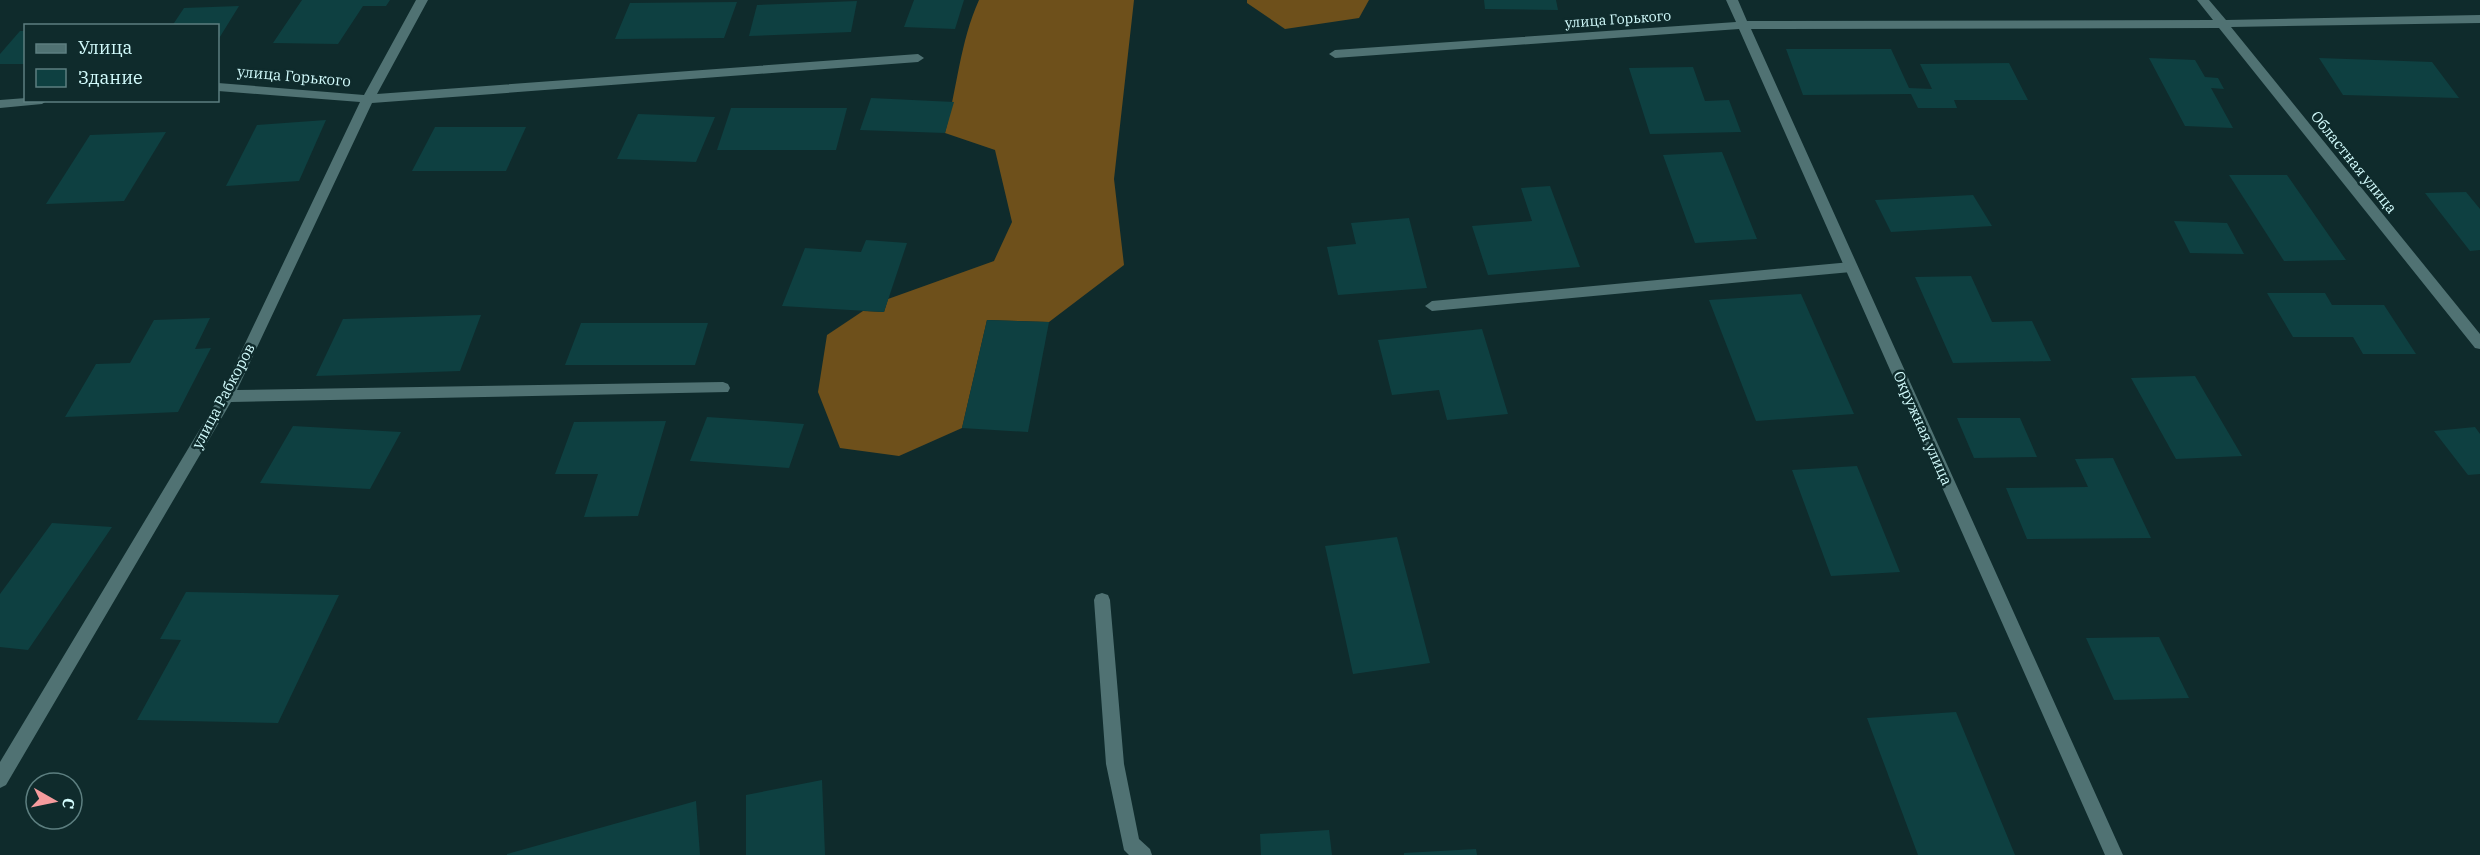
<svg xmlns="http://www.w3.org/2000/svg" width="2480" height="855" viewBox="0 0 2480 855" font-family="'IBM Plex Serif',serif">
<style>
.forest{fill:#6e501b}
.building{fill:#0e4041}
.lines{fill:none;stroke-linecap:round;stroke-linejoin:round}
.lane{fill:#507273;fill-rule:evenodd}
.street{fill:#507273;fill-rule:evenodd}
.labels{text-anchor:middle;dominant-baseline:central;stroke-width:5;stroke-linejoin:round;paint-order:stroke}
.far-street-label{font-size:14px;fill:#d3fcfd;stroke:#0f2b2c}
.street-label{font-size:15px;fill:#d3fcfd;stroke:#0f2b2c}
</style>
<rect width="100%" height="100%" fill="#0f2b2c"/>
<!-- forest -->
<g class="forest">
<path d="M979 0H1134L1114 179 1124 265 1049 322 987 320 962 428 899 456 840 448 818 392 827 335 863 311 884 312 888 299 994 261 1012 222 995 150 945 133C957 89 960 42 979 0Z"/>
<path d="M1247 0H1369L1359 18 1285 29 1247 3Z"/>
</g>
<!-- building -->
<g class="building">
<path d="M302 0H390L386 6H363L338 44 273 43Z"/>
<path d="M914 0H964L955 29 904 27Z"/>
<path d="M1484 0H1556L1558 10 1485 9Z"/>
<path d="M857 1 851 32 749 36 757 5Z"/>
<path d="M737 2 724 38 615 39 630 3Z"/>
<path d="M239 6 218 40V26H172L184 8Z"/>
<path d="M20 31H26V64H0V54Z"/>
<path d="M1786 49H1891L1909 88 1932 89 1920 64 2009 63 2028 100H1954L1957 108H1918L1911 94 1803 95Z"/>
<path d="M2149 58 2195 60 2205 77 2218 78 2224 89 2211 88 2233 128 2185 126Z"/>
<path d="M2319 58 2432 62 2459 98 2343 95Z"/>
<path d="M1693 67 1705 101 1729 100 1741 132 1650 134 1629 68Z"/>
<path d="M871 98 954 102 945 133 860 130Z"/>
<path d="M731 108H847L836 150H717Z"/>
<path d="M638 114 715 117 696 162 617 159Z"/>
<path d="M326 120 299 181 226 186 257 125Z"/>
<path d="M435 127H526L506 171H412Z"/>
<path d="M166 132 124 201 46 204 90 135Z"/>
<path d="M1722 152 1757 239 1695 243 1663 155Z"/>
<path d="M2229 175H2287L2346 260 2284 261Z"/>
<path d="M1550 186 1580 267 1488 275 1472 226 1532 221 1521 188Z"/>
<path d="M2466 192 2480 209V250L2470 251 2425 193Z"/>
<path d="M1973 195 1992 226 1891 232 1875 200Z"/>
<path d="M1409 218 1427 288 1338 295 1327 247 1356 244 1351 223Z"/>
<path d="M2174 221 2227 223 2244 254 2190 253Z"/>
<path d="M866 240 907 243 884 312 782 306 805 248 861 252Z"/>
<path d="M1971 276 1992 322 2032 321 2051 361 1953 363 1915 277Z"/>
<path d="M2267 293H2325L2332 305H2384L2416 354H2363L2353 337H2293Z"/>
<path d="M1801 294 1854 414 1756 421 1709 300Z"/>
<path d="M481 315 460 371 316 376 343 319Z"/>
<path d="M210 318 195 349 211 348 178 412 65 417 96 364 130 363 154 320Z"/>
<path d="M987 320 1049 322 1028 432 962 428Z"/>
<path d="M581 323H708L695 365H565Z"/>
<path d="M1482 329 1508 414 1447 420 1439 390 1392 395 1378 340Z"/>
<path d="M2195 376 2242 456 2176 459 2131 378Z"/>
<path d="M707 417 737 419 804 424 789 468 690 461Z"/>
<path d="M1957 418H2020L2037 457 1974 458Z"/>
<path d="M666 421 638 516 584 517 598 474H555L574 422Z"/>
<path d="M293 426 401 432 370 489 260 483Z"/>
<path d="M2475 427 2480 434V474L2468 475 2434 431Z"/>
<path d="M2113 458 2151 538 2027 539 2006 488 2088 487 2075 459Z"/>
<path d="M1857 466 1900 572 1831 576 1792 470Z"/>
<path d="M52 523 112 527 28 650 0 647V594Z"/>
<path d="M1397 537 1430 663 1353 674 1325 546Z"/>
<path d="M186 592 339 595 278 723 137 720 181 640 160 639Z"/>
<path d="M2159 637 2189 698 2114 700 2086 638Z"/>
<path d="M1956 712 2015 855H1918L1867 718Z"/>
<path d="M822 780 825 855H746V795Z"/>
<path d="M696 801 700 855H507V854Z"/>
<path d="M1329 830 1332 855H1261L1260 834Z"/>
<path d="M1476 849 1477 855H1404V853Z"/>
</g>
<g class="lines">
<!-- lane -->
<g class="lane">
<path d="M1851 262 1858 267 1851 272 1432 311 1425 306 1432 301Z"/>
<path d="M1102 593 1108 595 1110 600 1124 764 1139 839 1150 849 1152 855H1129L1124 850 1106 764 1094 600 1096 595Z"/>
</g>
<!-- street -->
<g class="street">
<path d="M416 0H428L377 94 918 54 924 58 918 62 372 103 237 390 723 382 728 384 730 388 728 392 231 402 6 785 0 788V762L221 394 360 102 218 91V83L364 95Z"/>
<path d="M1726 0H1738L1747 21 2213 20 2197 0H2209L2226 20 2480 15V23L2231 27 2480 334V349L2475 348 2219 28 1751 29 2123 855H2105L1739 29 1335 58 1329 54 1335 50 1736 22Z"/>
<path d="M26 98V100H48L42 104 0 108V100Z"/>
</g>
</g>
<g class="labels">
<!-- far-street labels -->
<g class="far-street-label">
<text transform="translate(1618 19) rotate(-4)">улица Горького</text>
</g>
<!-- street labels -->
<g class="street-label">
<text transform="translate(294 76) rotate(5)">улица Горького</text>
<text transform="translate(2354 162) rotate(51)">Областная улица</text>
<text transform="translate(223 396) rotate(-62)">улица Рабкоров</text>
<text transform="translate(1923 428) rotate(66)">Окружная улица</text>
</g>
</g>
<!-- legend -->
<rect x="24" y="24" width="195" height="78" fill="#0f2b2c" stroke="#5d7f80" stroke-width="1.5"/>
<rect x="36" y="44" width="30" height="9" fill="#507273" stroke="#5d7f80" stroke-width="1.5"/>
<text x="78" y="54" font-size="18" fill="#d3fcfd">Улица</text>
<rect x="36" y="69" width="30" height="18" fill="#0e4041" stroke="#5d7f80" stroke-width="1.5"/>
<text x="78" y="84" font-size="18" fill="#d3fcfd">Здание</text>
<!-- north arrow -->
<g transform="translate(54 801) rotate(99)"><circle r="28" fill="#0f2b2c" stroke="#5d7f80" stroke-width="1.5"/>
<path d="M0-4.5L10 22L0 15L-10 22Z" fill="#f59b9d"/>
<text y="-9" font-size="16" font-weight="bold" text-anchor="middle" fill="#d3fcfd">С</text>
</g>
</svg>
